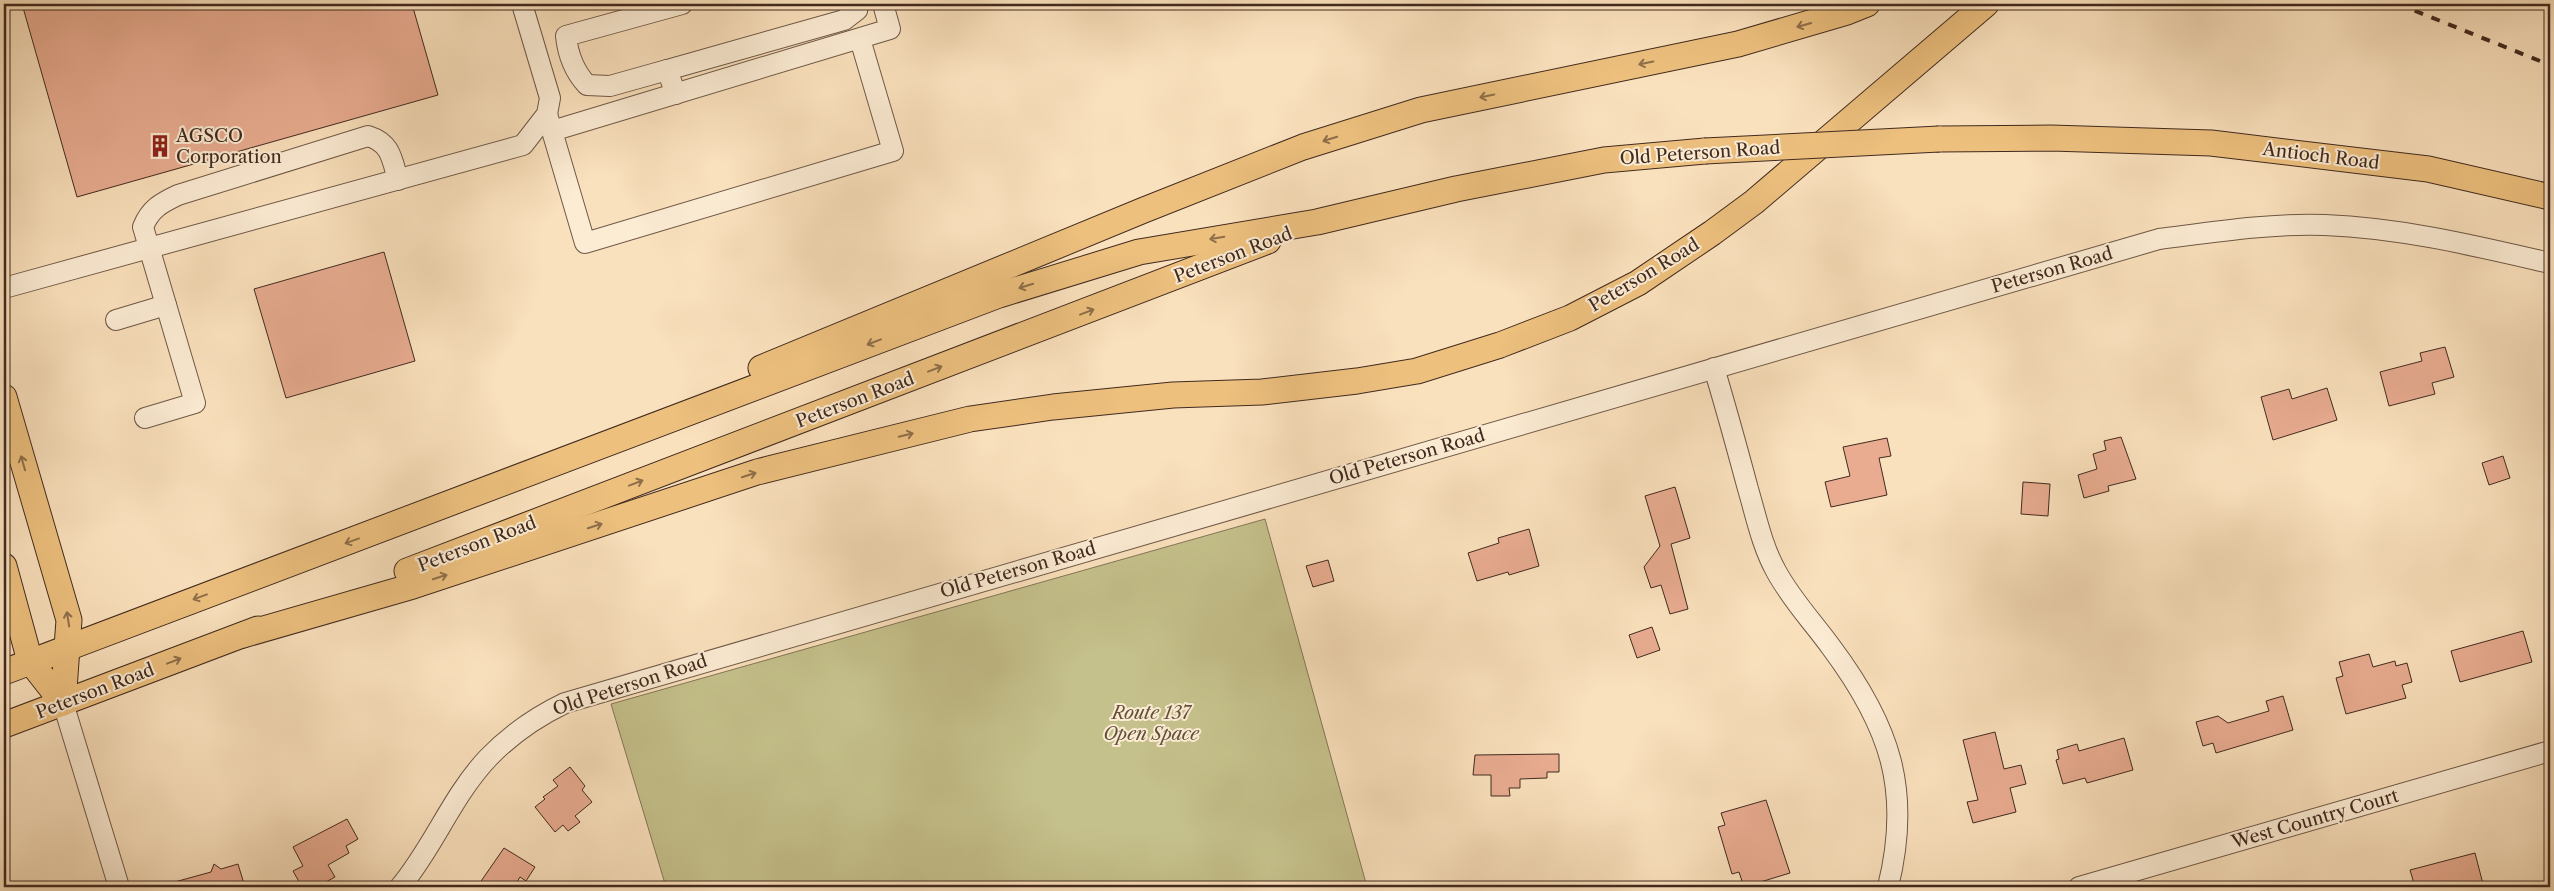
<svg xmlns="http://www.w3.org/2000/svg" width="2554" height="891" viewBox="0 0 2554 891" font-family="'Libre Caslon Text',serif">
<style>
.green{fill:#c5c18c;stroke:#837656}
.building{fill:#e9ac91;stroke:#412a1f}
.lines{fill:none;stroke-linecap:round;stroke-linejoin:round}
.minor-casing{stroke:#6f5846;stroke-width:22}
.major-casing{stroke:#412a1f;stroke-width:27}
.minor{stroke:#fcecd4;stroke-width:20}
.major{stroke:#edc07e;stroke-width:25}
.rail{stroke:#412a1f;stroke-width:4;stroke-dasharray:9 9;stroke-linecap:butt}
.major-bridge-casing{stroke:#412a1f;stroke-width:27;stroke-linecap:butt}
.major-bridge{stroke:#edc07e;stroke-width:25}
.oneway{stroke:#8e6e4a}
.labels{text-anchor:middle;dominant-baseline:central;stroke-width:4;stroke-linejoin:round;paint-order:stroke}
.poi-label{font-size:18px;fill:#412a1f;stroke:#fcecd4;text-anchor:start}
.street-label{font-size:18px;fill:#412a1f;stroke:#fcecd4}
.park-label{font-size:18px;font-style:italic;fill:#62503a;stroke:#fcecd4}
</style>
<rect width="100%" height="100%" fill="#fae1bd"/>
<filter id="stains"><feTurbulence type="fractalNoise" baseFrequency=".004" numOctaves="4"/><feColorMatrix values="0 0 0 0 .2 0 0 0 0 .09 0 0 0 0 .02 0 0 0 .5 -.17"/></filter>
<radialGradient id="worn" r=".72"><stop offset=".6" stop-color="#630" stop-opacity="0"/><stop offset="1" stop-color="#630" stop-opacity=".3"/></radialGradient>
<!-- green -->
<path class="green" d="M1265 519 1367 887H666L611 704Z"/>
<!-- building -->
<g class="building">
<path d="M22 4H412L438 95 77 197Z"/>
<path d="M384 252 415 361 286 398 254 289Z"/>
<path d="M2445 347 2454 377 2432 383 2435 394 2389 406 2380 372 2422 361 2420 353Z"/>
<path d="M2327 388 2337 420 2273 440 2261 397 2289 389 2292 399Z"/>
<path d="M2121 437 2136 479 2108 486 2109 491 2084 498 2078 475 2097 469 2093 454 2106 450 2104 441Z"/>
<path d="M1887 438 1891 456 1879 458 1887 495 1831 507 1825 482 1850 476 1843 447Z"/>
<path d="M2503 456 2510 478 2489 485 2482 463Z"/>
<path d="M2023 482 2050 484 2048 516 2021 514Z"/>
<path d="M1675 487 1690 538 1671 544 1688 609 1670 614 1661 585 1651 588 1644 567 1660 546 1645 496Z"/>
<path d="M1529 529 1539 566 1509 575 1508 572 1477 581 1468 553 1499 543 1498 538Z"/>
<path d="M1328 560 1334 581 1313 587 1306 566Z"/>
<path d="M1652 627 1660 650 1637 658 1629 635Z"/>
<path d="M2523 631 2532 662 2460 682 2451 651Z"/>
<path d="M2369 654 2373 667 2395 661 2396 666 2407 663 2412 682 2402 685 2406 698 2346 714 2336 678 2343 676 2339 662Z"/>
<path d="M2283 696 2293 730 2216 753 2213 743 2203 746 2196 722 2218 716 2228 723 2269 711 2266 701Z"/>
<path d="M1995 732 2004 769 2021 765 2026 784 2010 788 2016 812 1973 823 1967 802 1978 800 1963 740Z"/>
<path d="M2124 738 2133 770 2087 783 2085 778 2063 784 2056 760 2059 759 2057 750 2077 744 2079 751Z"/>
<path d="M1559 754V772H1547V778L1520 779V788H1509L1510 796H1491V775H1473L1475 755Z"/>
<path d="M570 767 585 786 582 790 592 802 575 816 580 822 568 831 563 825 555 832 535 807 545 799 543 797 558 786 553 780Z"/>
<path d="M1766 800 1790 873 1744 887 1739 872 1732 874 1718 827 1725 825 1721 813Z"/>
<path d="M347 819 358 839 346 846 349 853 328 865 335 877 317 887H302L293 871 303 866 293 847Z"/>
<path d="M504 848 535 867 526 881 520 877 514 887H477Z"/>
<path d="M2475 853 2483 884 2470 887H2415L2410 870Z"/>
<path d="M214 864 221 869 238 864 245 887H172L171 883 211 872Z"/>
</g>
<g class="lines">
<defs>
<g id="minor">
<path d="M667 70 844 20 857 10 855 4"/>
<path d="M676 94 667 70 610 86 587 85C574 71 568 56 566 36L682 4"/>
<path d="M547 114 585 243 893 151 860 39"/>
<path d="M552 131 890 29 883 4"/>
<path d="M4 288 523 145 547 114 550 98 522 4"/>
<path d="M116 320 166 305"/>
<path d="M1714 368C1726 408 1737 448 1748 489 1756 516 1762 546 1776 571 1791 599 1812 621 1831 647 1890 726 1912 790 1888 887"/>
<path d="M145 418 195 403 143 227C150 209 161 203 178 195L368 136C391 143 392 159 398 180"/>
<path d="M63 703 119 887"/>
<path d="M400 887C433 848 452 796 488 758 510 735 536 717 565 703L2159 239C2214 232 2270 223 2325 225 2402 228 2476 246 2550 263"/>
<path d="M2079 887 2550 751"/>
</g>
<g id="major">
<path d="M1939 139 2051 138 2211 143 2428 169 2550 197"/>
<path d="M761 368 1144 210 1303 147 1421 110 1738 44 1847 12 1867 4"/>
<path d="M4 397 69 620 63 703"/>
<path d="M4 566 30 661 63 703"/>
<path d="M407 571 1268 241"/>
<path d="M243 635 413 586 757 472 970 419 1053 407 1173 395 1262 392 1357 381 1417 371 1500 345 1570 318 1638 283 1712 233 1754 202 1986 4"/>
<path d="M4 672 999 295 1139 252 1317 222 1456 189 1604 160 1705 151"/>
<path d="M4 725 258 629"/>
</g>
</defs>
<!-- minor casing -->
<use href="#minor" class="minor-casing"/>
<!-- major casing -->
<use href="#major" class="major-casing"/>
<!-- minor -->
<use href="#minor" class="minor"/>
<!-- major -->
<use href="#major" class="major"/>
<!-- rail -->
<path class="rail" d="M2398 4 2550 65"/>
<defs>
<path id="major-bridge" d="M1705 151 1939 139"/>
</defs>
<!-- major-bridge casing -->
<use href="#major-bridge" class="major-bridge-casing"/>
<!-- major-bridge -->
<use href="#major-bridge" class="major-bridge"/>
</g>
<!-- one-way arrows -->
<defs><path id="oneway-shaft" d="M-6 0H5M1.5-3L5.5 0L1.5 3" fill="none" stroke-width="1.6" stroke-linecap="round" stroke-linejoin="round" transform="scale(1.25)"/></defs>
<g class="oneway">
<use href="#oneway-shaft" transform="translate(1804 25) rotate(164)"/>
<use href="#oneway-shaft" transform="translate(1646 63) rotate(168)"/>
<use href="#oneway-shaft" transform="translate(1487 96) rotate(168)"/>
<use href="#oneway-shaft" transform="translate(1330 139) rotate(163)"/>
<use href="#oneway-shaft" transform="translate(1217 238) rotate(170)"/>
<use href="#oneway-shaft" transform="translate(1026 286) rotate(163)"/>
<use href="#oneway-shaft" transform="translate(1087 312) rotate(-21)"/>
<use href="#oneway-shaft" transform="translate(874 342) rotate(159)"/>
<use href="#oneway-shaft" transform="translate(935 369) rotate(-21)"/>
<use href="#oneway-shaft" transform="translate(906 435) rotate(-14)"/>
<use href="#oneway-shaft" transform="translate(23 463) rotate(-106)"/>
<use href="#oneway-shaft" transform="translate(749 475) rotate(-18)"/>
<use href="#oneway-shaft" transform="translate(636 483) rotate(-21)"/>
<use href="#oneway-shaft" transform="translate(595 526) rotate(-18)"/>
<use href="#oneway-shaft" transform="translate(352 541) rotate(160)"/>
<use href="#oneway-shaft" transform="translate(440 577) rotate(-18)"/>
<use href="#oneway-shaft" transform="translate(200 597) rotate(160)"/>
<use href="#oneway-shaft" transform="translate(68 619) rotate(-99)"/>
<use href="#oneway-shaft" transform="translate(174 661) rotate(-21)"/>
</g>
<!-- icons -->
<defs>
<symbol id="building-bare" viewBox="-9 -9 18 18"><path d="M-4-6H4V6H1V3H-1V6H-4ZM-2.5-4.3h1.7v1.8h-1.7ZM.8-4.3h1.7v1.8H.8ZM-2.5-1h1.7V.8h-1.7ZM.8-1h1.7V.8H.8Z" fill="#8f2418" stroke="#fcecd4" stroke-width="2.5" paint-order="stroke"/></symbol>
</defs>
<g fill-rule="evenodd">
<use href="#building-bare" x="144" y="130" width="32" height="32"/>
</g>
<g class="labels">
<!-- poi labels -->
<g class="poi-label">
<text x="176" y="136">AGSCO<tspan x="176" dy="21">Corporation</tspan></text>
</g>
<!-- street labels -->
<g class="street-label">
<text transform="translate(1700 153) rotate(-4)">Old Peterson Road</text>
<text transform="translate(2321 156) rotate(7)">Antioch Road</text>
<text transform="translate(1233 255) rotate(-21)">Peterson Road</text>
<text transform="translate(2052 270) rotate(-16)">Peterson Road</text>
<text transform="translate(1644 275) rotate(-31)">Peterson Road</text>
<text transform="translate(855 400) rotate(-21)">Peterson Road</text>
<text transform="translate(1407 457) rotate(-16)">Old Peterson Road</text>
<text transform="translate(477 544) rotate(-21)">Peterson Road</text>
<text transform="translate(1018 570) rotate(-16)">Old Peterson Road</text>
<text transform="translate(630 685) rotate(-18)">Old Peterson Road</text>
<text transform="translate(95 691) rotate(-21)">Peterson Road</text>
<text transform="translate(2315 819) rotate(-16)">West Country Court</text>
</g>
<!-- park labels -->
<g class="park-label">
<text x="1151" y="713">Route 137<tspan x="1151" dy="21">Open Space</tspan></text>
</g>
</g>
<!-- margin -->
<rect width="2554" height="891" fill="none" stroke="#fae1bd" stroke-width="20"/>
<rect x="5" y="5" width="2544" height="881" fill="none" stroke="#412a1f" stroke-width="2.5"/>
<rect x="10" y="10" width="2534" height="871" fill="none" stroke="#412a1f"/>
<rect width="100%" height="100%" filter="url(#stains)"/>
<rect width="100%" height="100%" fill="url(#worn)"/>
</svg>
